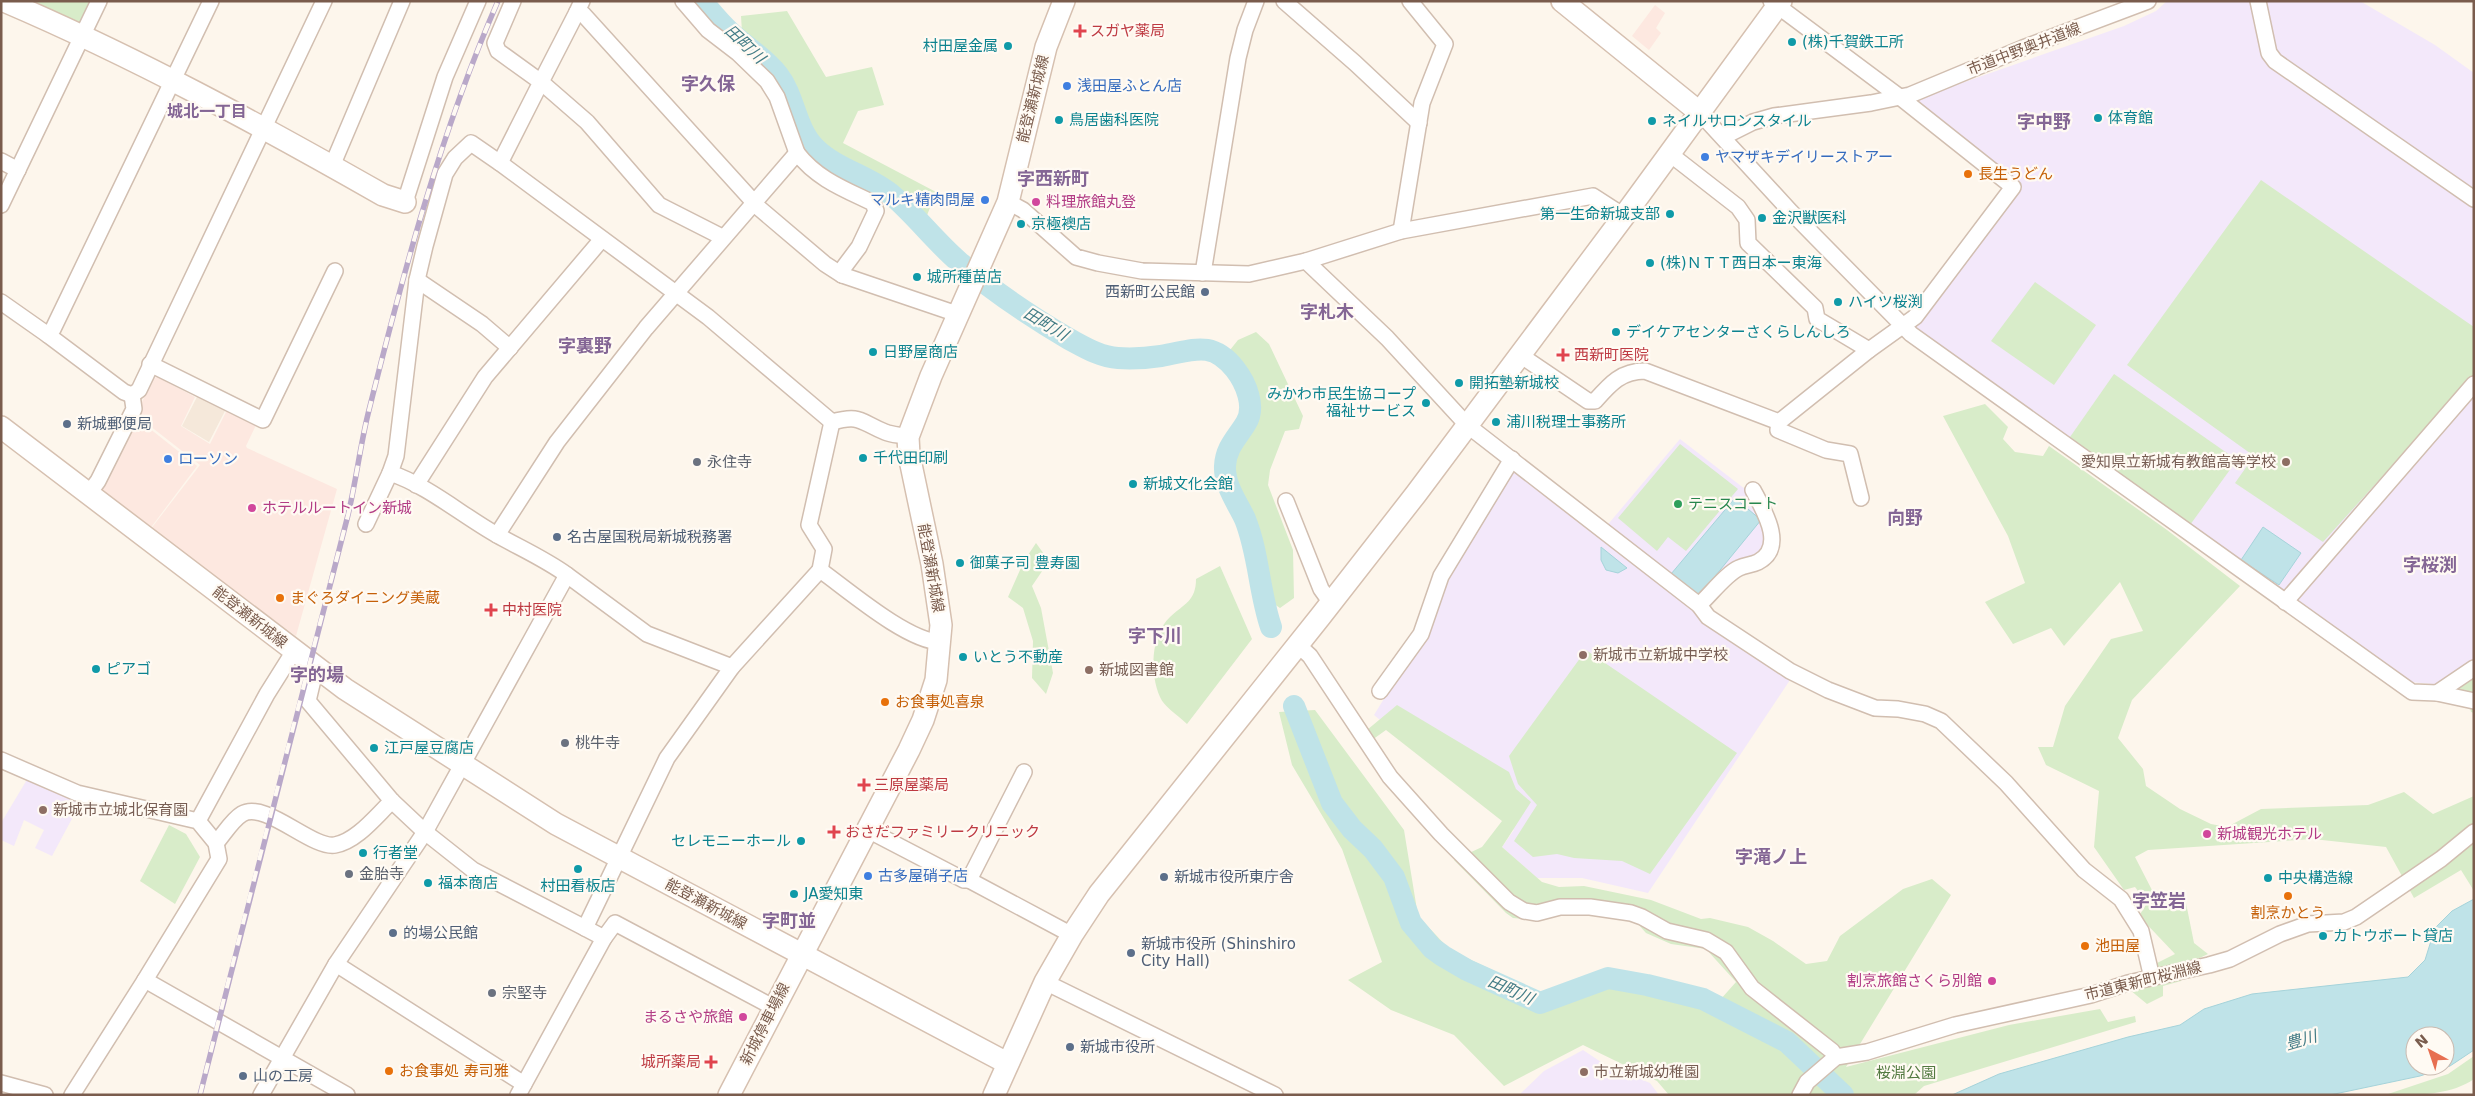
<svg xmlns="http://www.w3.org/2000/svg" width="2475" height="1096" viewBox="0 0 2475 1096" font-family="'DejaVu Sans','Noto Sans JP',sans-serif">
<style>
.residential{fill:#f5e8da}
.commercial{fill:#fde8e0}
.education{fill:#f3e8fa}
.green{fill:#d8ecc9}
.water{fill:#bfe3e8;stroke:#a5d3da;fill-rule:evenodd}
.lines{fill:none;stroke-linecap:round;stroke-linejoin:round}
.river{stroke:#bfe3e8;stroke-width:22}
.street-casing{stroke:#d1beb0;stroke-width:18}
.secondary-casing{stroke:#d6c0b0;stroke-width:24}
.street{stroke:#fff;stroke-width:15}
.secondary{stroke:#fff;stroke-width:21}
.rail-casing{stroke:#b9a8c9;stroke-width:5.5}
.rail{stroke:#fffaf3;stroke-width:4;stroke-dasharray:11;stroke-linecap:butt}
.health-dot{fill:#e0444e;stroke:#fffaf3;stroke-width:2}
.culture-dot{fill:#0f9aa8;stroke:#fffaf3;stroke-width:2}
.shop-dot{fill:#3f7fe0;stroke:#fffaf3;stroke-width:2}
.food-dot{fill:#e8710a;stroke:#fffaf3;stroke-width:2}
.hotel-dot{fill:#d1479c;stroke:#fffaf3;stroke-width:2}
.service-dot{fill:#5c6f8a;stroke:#fffaf3;stroke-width:2}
.worship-dot{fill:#6b7280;stroke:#fffaf3;stroke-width:2}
.education-dot{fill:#8d6e63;stroke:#fffaf3;stroke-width:2}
.leisure-dot{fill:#2e9e5b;stroke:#fffaf3;stroke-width:2}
.labels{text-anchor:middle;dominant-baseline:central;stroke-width:4.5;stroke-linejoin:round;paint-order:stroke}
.health-label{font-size:15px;fill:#be3a42;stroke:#fffaf3;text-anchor:start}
.culture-label{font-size:15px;fill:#0d838f;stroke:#fffaf3;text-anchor:start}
.street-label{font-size:15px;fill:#7a5c4d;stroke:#fffaf3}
.shop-label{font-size:15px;fill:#366cbe;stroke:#fffaf3;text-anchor:start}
.food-label{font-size:15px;fill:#c56008;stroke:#fffaf3;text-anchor:start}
.hotel-label{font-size:15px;fill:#b23c85;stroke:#fffaf3;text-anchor:start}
.service-label{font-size:15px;fill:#4e5e75;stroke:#fffaf3;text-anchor:start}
.worship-label{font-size:15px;fill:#5b616d;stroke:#fffaf3;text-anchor:start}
.education-label{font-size:15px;fill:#785e54;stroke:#fffaf3;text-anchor:start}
.leisure-label{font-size:15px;fill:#27864d;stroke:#fffaf3;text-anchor:start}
.park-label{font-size:15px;fill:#537a41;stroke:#fffaf3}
.water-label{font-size:16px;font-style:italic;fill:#437c86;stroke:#fffaf3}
.neighbourhood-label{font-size:16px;font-weight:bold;fill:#846695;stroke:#fffaf3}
.quarter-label{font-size:18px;font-weight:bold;fill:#846695;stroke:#fffaf3}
</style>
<rect width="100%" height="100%" fill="#fdf6ec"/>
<!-- residential -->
<path class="residential" d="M198 395 226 409 209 442 182 426Z"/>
<!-- commercial -->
<g class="commercial">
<path d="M1655 5 1665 13 1656 28 1661 33 1649 50 1632 36Z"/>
<path d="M158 377 195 397 181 426 210 444 227 410 256 425 246 446 247 448 337 489 296 636 150 530 200 465 136 415 153 378Z"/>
<path d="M135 417 197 466 149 530 98 490Z"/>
</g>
<!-- education -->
<g class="education">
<path d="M2167 1H2360L2435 45 2474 73V663L2442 685 2411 682 1913 330 2022 188 1917 104V102L1922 97 2124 26 2156 11Z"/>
<path d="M1680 439 1745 489 1770 536 1769 546 1693 608 1790 680 1648 893 1582 878H1537L1502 847 1514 830 1374 715 1426 630 1445 583 1513 471 1599 535Z"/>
<path d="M28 778 82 800 52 856 35 848 44 830 24 820 14 846 1 840V823Z"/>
<path d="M1583 1050 1604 1064 1650 1083 1659 1095H1519L1544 1071Z"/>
</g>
<!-- green -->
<g class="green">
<path d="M20 1H94L84 23 75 26Z"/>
<path d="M787 11 826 77 872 67 884 105 858 111 843 143 936 192 926 218 889 185 835 158 818 143 803 114 789 76 772 54 742 32 741 16Z"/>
<path d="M2261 180 2474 327V375L2323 542 2235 483 2254 456 2127 365Z"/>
<path d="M2035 282 2096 325 2054 385 1991 341Z"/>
<path d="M1256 332 1269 344 1303 416 1299 429 1285 431 1270 470 1268 485 1293 550 1294 598 1280 608 1268 600 1256 563 1243 513 1227 480 1230 455 1246 428 1253 408 1242 365 1230 350 1238 340Z"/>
<path d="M2114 374 2237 460 2190 525 2070 437Z"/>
<path d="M1985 404 2008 427 2003 439 2015 452 2043 456 2049 446 2167 530 2240 586 2132 700 2118 738 2143 769 2146 786 2180 809 2211 824 2227 827 2261 809 2368 805 2404 792 2433 814 2474 796V891L2461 870 2414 898 2386 847 2313 839 2148 850 2135 857 2153 892 2186 903 2194 943 2208 954 2187 964 2181 981 2163 986V996L2147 1004 2130 990 2145 969 2175 954 2139 916 2147 903 2135 887 2124 890 2094 847 2099 791 2046 765 2038 747H2053L2065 706 2111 639 2143 631 2120 582 2064 646 2051 628 2013 644 1985 602 2025 583 2008 536 1943 416Z"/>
<path d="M1680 444 1738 489 1686 551 1668 537 1657 551 1618 518Z"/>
<path d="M1036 543 1049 561 1032 586 1041 608 1053 673 1046 694 1032 678 1033 641 1023 608 1008 597 1024 561Z"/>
<path d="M1220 566 1252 639 1187 724C1179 716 1164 707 1160 697 1150 674 1150 636 1170 617 1184 604 1196 601 1196 579Z"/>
<path d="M1586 650 1737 753 1650 874 1622 861 1574 858 1557 854 1533 857 1514 841 1537 805 1518 784 1509 756Z"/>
<path d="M2474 671V713L2471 712 2468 699 2443 691Z"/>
<path d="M1397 705 1509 772 1516 789 1531 802 1502 847 1542 882 1559 887 1584 886 1651 900 1701 919 1710 918 1748 927 1773 941 1806 964 1827 961 1840 936 1903 889 1932 879 1951 895 1846 1067 2009 1025 2100 1009 2108 1022 2135 1016 2136 1022 1924 1086 1914 1095H1855L1839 1079 1828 1095H1669L1657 1081 1583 1045 1504 1086 1454 1035 1391 1010 1348 980 1382 962 1342 849 1292 765 1279 712 1315 710 1404 830 1418 916 1450 950 1545 995 1606 983 1676 985 1720 1000 1736 982 1706 949 1671 944 1646 933 1637 923 1572 910 1534 920 1513 918 1506 913 1454 860 1482 847 1502 821 1386 730 1372 740 1367 730Z"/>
<path d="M169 825 186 834 200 857 175 904 140 881Z"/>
<path d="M2474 1056V1079C2450 1096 2414 1095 2385 1095L2448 1074Z"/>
</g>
<!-- water -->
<g class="water">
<path d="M1735 498 1761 520 1698 597 1671 574Z"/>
<path d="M2263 527 2301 553 2279 585 2241 560Z"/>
<path d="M1601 547 1627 568 1618 573 1606 570 1601 560Z"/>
<path d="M2474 899V1050L2450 1066 2420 1076 2330 1095H1952L1999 1074 2128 1037 2180 1025 2204 1009 2252 994 2408 977 2425 960 2435 928 2452 911ZM2415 1036H2445V1066H2415Z"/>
</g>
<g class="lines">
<!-- river -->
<g class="river">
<path d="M702 1C711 12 721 24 731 33 747 48 765 58 778 75 795 97 795 128 815 148 837 170 870 176 893 196 916 216 935 241 958 261 992 291 1030 316 1069 339 1084 347 1100 357 1118 358 1132 359 1147 358 1161 356 1192 351 1211 339 1235 369 1246 383 1256 407 1246 423 1237 438 1226 447 1225 466 1224 485 1237 502 1245 519 1259 554 1259 592 1271 627"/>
<path d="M1294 706 1332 803 1352 829 1373 849 1394 877 1411 923 1432 948 1443 956 1467 970 1540 1003 1608 978 1647 985 1703 999 1787 1042 1843 1095"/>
</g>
<defs>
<g id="street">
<path d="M582 1 577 12 583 14 759 208 825 264 842 275 960 315"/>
<path d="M683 1 708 30 738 53 767 81 777 97 797 153"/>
<path d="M1284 1 1355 63 1419 123"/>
<path d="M2258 1 2269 53 2275 61 2474 199"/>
<path d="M577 12 541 82 587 122 659 205 722 237"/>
<path d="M1699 112 1791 212 1911 334 2412 692 2437 693 2474 701"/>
<path d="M1723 137 1753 122 1774 116 1871 103 1910 95 2023 48 2148 1"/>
<path d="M1670 154 1738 207 1747 220 1748 243 1815 308 1817 319 1869 350"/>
<path d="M1 161 18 170"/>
<path d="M500 163 541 82 498 51 495 43 513 1"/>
<path d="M332 166 402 1"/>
<path d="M405 202 445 77 478 1"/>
<path d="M1008 202 1023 210 1076 257 1098 263 1142 271 1249 274 1306 261 1387 338 1467 425 1699 605 1708 617 1790 671 1828 690 1875 708 1898 709 1925 714 1941 721 2006 783 2084 870 2121 899 2141 931 2152 978"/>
<path d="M1 205 99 1"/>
<path d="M1401 231 1422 103 1445 44 1410 1"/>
<path d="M1306 261 1401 231 1593 196 1624 216"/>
<path d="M1203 273 1238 58 1245 30 1256 1"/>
<path d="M417 280 482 324 510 348"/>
<path d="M1 302 48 335 53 329 211 1"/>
<path d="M48 335 124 392 132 395 139 390 324 1"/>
<path d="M1520 355 1588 401H1595C1610 384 1621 371 1645 371L1779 422 1869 350 1915 317 2013 187 1901 98 1771 1"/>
<path d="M150 364 263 420 335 271"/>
<path d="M1779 422 1778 430 1826 450 1850 454 1861 498"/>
<path d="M416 485 485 377 602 239"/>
<path d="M89 493 98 481 134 409 132 395"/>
<path d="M1286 501 1321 589 1331 603"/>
<path d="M366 524 390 473"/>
<path d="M497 535 557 442 646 328 797 153C817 179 844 189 873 203L876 211 859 247 844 267 842 275"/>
<path d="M820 570 824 549 809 525 832 422"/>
<path d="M567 575 647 634 732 667"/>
<path d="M2285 602 2474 384"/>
<path d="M1699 605C1710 595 1727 573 1739 568 1745 565 1752 565 1758 562 1787 547 1763 509 1753 490"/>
<path d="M1298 645 1310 656 1390 777 1441 834 1509 902 1524 911 1537 913 1560 907H1590L1631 913 1642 917 1667 931 1706 940 1726 952 1752 988 1832 1051 1836 1057"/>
<path d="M316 667 308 701 392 801 425 832 473 870 585 928"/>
<path d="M1380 691 1421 634 1441 576 1512 459"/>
<path d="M2437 693 2474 668"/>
<path d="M1 760 77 793 198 821 216 843 219 859 145 980 347 1095"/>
<path d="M198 821 267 694 294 651"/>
<path d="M866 829 964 880H969L1072 935"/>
<path d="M216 843C224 834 232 820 242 814 265 800 312 849 335 845 357 841 376 816 392 801"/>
<path d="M969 880 1024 772"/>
<path d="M604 938 585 928 667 758 732 667 820 570C848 590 907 641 940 642"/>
<path d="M336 964 524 1084"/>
<path d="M1045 982 1275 1095"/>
<path d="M1 1083 45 1095"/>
<path d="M72 1095 145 980"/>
<path d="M261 1095 336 964 425 832 567 575C545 559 520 548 497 535 463 516 427 485 390 473L396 456 417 280 425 246 445 174 455 158 471 143 500 163 708 317 832 422C861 414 860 422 885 432 892 435 901 435 908 437"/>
<path d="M518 1095 604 938 615 923 773 1007"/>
<path d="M1800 1095 1807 1082 1836 1057 1867 1052 1955 1025 2091 995 2128 983 2209 965 2230 959 2280 934 2308 924 2344 922 2356 917 2441 859 2474 832"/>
</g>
<g id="secondary">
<path d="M4 1C135 57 260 125 383 195L405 202"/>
<path d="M1562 1 1699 112"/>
<path d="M1 427 345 689 556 824 1007 1063"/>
<path d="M729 1095 909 750 923 720 936 680 941 625 932 564 909 455 908 437 931 376 1008 202 1046 47 1064 1"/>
<path d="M994 1095 1045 982 1072 935 1099 894 1320 617 1416 494 1624 216 1781 1"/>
</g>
</defs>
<!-- street casing -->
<use href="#street" class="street-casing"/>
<!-- secondary casing -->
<use href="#secondary" class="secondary-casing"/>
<!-- street -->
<use href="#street" class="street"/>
<!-- secondary -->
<use href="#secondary" class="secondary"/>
<defs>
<path id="rail" d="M200 1095C248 901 298 708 348 515 356 481 360 447 368 414 403 274 440 134 498 1"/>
</defs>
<!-- rail casing -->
<use href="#rail" class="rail-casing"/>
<!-- rail -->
<use href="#rail" class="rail"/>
</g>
<!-- markers -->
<g class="health-dot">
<path d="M1077.5 23.5h5v5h5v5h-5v5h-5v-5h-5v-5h5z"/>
<path d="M1560.5 347.5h5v5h5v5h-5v5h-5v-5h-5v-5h5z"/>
<path d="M488.5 602.5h5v5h5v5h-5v5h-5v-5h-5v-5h5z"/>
<path d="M861.5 777.5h5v5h5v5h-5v5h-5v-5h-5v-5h5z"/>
<path d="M831.5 824.5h5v5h5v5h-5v5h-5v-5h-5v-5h5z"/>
<path d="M708.5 1054.5h5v5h5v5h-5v5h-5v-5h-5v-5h5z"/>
</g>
<g class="culture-dot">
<circle cx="1792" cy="42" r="5"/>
<circle cx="1008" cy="46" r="5"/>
<circle cx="2098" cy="118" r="5"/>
<circle cx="1059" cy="120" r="5"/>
<circle cx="1652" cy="121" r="5"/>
<circle cx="1670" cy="214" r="5"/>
<circle cx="1762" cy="218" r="5"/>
<circle cx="1021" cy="224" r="5"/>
<circle cx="1650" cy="263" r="5"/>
<circle cx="917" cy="277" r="5"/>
<circle cx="1838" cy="302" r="5"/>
<circle cx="1616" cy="332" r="5"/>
<circle cx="873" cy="352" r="5"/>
<circle cx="1459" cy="383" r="5"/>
<circle cx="1426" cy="403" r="5"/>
<circle cx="1496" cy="422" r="5"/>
<circle cx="863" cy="458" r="5"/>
<circle cx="1133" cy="484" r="5"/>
<circle cx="960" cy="563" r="5"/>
<circle cx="963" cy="657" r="5"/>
<circle cx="96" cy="669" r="5"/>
<circle cx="374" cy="748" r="5"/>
<circle cx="801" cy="841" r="5"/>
<circle cx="363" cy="853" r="5"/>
<circle cx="578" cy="869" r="5"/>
<circle cx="2268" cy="878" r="5"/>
<circle cx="428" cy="883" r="5"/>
<circle cx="794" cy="894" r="5"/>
<circle cx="2323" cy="936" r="5"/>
</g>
<g class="shop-dot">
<circle cx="1067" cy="86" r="5"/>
<circle cx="1705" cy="157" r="5"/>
<circle cx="985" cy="200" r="5"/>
<circle cx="168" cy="459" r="5"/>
<circle cx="868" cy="876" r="5"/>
</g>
<g class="food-dot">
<circle cx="1968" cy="174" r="5"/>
<circle cx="280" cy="598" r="5"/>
<circle cx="885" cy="702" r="5"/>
<circle cx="2288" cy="896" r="5"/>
<circle cx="2085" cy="946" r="5"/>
<circle cx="389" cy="1071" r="5"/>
</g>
<g class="hotel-dot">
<circle cx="1036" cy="202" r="5"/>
<circle cx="252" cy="508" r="5"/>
<circle cx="2207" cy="834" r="5"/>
<circle cx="1992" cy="981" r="5"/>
<circle cx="743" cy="1017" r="5"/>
</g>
<g class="service-dot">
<circle cx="1205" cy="292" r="5"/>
<circle cx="67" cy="424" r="5"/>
<circle cx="557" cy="537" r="5"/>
<circle cx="1164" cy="877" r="5"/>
<circle cx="393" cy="933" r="5"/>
<circle cx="1131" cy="953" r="5"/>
<circle cx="1070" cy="1047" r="5"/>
<circle cx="243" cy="1076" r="5"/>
</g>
<g class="worship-dot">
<circle cx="697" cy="462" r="5"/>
<circle cx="565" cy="743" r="5"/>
<circle cx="349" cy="874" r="5"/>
<circle cx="492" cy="993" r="5"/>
</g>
<g class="education-dot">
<circle cx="2286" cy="462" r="5"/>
<circle cx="1583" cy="655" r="5"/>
<circle cx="1089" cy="670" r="5"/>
<circle cx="43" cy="810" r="5"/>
<circle cx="1584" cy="1072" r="5"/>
</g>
<circle class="leisure-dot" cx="1678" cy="504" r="5"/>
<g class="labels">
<!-- health labels -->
<g class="health-label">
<text x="1090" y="31">スガヤ薬局</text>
<text x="1574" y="355">西新町医院</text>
<text x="502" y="610">中村医院</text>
<text x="874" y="785">三原屋薬局</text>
<text x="845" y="832">おさだファミリークリニック</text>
<text x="701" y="1062" text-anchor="end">城所薬局</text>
</g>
<!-- culture labels -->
<g class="culture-label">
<text x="1802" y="42">(株)千賀鉄工所</text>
<text x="998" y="46" text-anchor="end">村田屋金属</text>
<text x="2108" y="118">体育館</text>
<text x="1069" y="120">鳥居歯科医院</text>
<text x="1662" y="121">ネイルサロンスタイル</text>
<text x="1660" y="214" text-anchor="end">第一生命新城支部</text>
<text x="1772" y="218">金沢獣医科</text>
<text x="1031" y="224">京極襖店</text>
<text x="1660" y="263">(株)ＮＴＴ西日本ー東海</text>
<text x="927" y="277">城所種苗店</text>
<text x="1848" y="302">ハイツ桜渕</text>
<text x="1626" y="332">デイケアセンターさくらしんしろ</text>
<text x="883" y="352">日野屋商店</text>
<text x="1469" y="383">開拓塾新城校</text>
<text x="1416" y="394" text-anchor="end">みかわ市民生協コープ<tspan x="1416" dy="17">福祉サービス</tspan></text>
<text x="1506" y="422">浦川税理士事務所</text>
<text x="873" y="458">千代田印刷</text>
<text x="1143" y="484">新城文化会館</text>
<text x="970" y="563">御菓子司 豊寿園</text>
<text x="973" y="657">いとう不動産</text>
<text x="106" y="669">ピアゴ</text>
<text x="384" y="748">江戸屋豆腐店</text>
<text x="791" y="841" text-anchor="end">セレモニーホール</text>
<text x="373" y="853">行者堂</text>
<text x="2278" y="878">中央構造線</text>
<text x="438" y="883">福本商店</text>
<text x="578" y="886" text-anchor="middle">村田看板店</text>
<text x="804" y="894">JA愛知東</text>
<text x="2333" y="936">カトウボート貸店</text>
</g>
<!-- street labels -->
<g class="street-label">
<text transform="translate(2024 49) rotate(-21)">市道中野奥井道線</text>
<text transform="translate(1033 99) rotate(-76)">能登瀬新城線</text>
<text transform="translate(931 568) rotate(80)">能登瀬新城線</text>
<text transform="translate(250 617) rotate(38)">能登瀬新城線</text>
<text transform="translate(706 904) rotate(28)">能登瀬新城線</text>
<text transform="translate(2143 981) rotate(-14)">市道東新町桜淵線</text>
<text transform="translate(765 1024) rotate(-63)">新城停車場線</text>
</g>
<!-- shop labels -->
<g class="shop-label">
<text x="1077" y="86">浅田屋ふとん店</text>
<text x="1715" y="157">ヤマザキデイリーストアー</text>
<text x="975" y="200" text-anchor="end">マルキ精肉問屋</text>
<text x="178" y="459">ローソン</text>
<text x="878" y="876">古多屋硝子店</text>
</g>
<!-- food labels -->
<g class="food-label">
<text x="1978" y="174">長生うどん</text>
<text x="290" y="598">まぐろダイニング美蔵</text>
<text x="895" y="702">お食事処喜泉</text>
<text x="2288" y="913" text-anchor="middle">割烹かとう</text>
<text x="2095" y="946">池田屋</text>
<text x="399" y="1071">お食事処 寿司雅</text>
</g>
<!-- hotel labels -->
<g class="hotel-label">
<text x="1046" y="202">料理旅館丸登</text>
<text x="262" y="508">ホテルルートイン新城</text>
<text x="2217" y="834">新城観光ホテル</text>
<text x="1982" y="981" text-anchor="end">割烹旅館さくら別館</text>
<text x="733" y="1017" text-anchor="end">まるさや旅館</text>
</g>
<!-- service labels -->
<g class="service-label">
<text x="1195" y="292" text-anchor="end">西新町公民館</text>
<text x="77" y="424">新城郵便局</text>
<text x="567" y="537">名古屋国税局新城税務署</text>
<text x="1174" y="877">新城市役所東庁舎</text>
<text x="403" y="933">的場公民館</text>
<text x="1141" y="944">新城市役所 (Shinshiro<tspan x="1141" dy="17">City Hall)</tspan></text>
<text x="1080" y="1047">新城市役所</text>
<text x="253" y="1076">山の工房</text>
</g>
<!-- worship labels -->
<g class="worship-label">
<text x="707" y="462">永住寺</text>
<text x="575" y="743">桃牛寺</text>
<text x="359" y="874">金胎寺</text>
<text x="502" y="993">宗堅寺</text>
</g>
<!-- education labels -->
<g class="education-label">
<text x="2276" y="462" text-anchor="end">愛知県立新城有教館高等学校</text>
<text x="1593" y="655">新城市立新城中学校</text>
<text x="1099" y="670">新城図書館</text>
<text x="53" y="810">新城市立城北保育園</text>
<text x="1594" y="1072">市立新城幼稚園</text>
</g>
<!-- leisure labels -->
<g class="leisure-label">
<text x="1688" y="504">テニスコート</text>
</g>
<!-- park labels -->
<g class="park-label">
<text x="1906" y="1073">桜淵公園</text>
</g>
<!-- water labels -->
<g class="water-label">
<text transform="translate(745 44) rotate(43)">田町川</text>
<text transform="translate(1046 324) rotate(31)">田町川</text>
<text transform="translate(1511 990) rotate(24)">田町川</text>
<text transform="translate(2301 1040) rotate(-16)">豊川</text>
</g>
<!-- neighbourhood labels -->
<g class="neighbourhood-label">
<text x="207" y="111">城北一丁目</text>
</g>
<!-- quarter labels -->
<g class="quarter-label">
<text x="708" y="83">字久保</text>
<text x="2044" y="121">字中野</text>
<text x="1053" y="178">字西新町</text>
<text x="1327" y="311">字札木</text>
<text x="585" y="345">字裏野</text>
<text x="1905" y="517">向野</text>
<text x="2430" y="564">字桜渕</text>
<text x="1155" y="635">字下川</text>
<text x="317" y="674">字的場</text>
<text x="1771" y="856">字滝ノ上</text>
<text x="2159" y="900">字笠岩</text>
<text x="789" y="920">字町並</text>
</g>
</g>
<!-- border -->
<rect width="2475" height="1096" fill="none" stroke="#7a5c4d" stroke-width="5"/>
<!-- north arrow -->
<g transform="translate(2430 1051) rotate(320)"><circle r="24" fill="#fffaf3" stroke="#cabbb1"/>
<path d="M0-4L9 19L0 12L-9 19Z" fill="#e76f51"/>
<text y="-8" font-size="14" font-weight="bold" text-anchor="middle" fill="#7a5c4d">N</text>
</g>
</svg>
